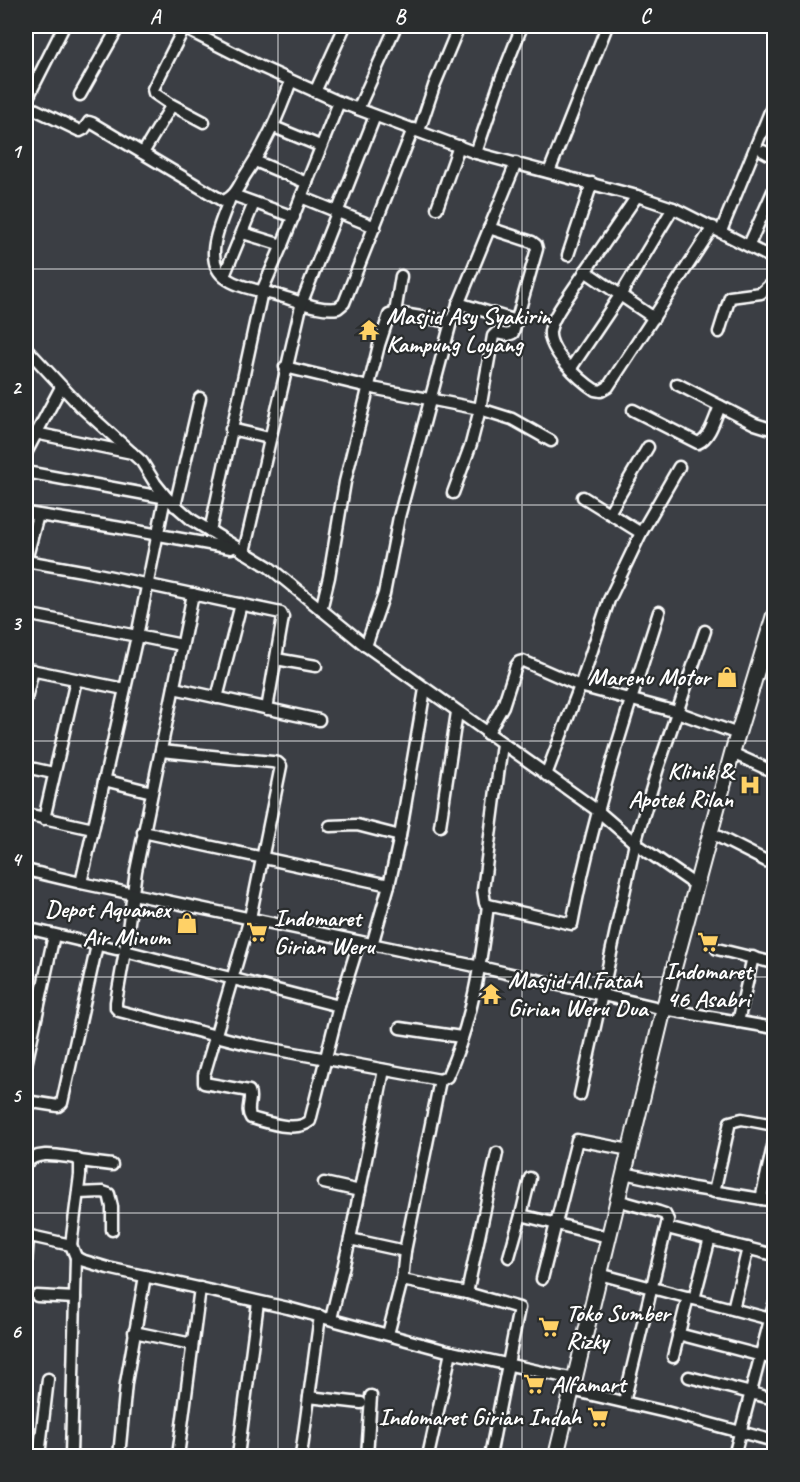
<svg xmlns="http://www.w3.org/2000/svg" width="800" height="1482" viewBox="0 0 800 1482" font-family="Caveat,sans-serif">
<style>
.lines{fill:none;stroke-linecap:round;stroke-linejoin:round}
.minor-casing{stroke:#fff;stroke-width:15}
.tertiary-casing{stroke:#fff;stroke-width:18}
.minor{stroke:#2a2d2e;stroke-width:10}
.tertiary{stroke:#2a2d2e;stroke-width:14}
.grid{fill:none;stroke:#fff;stroke-width:1.5;stroke-opacity:0.55}
.labels{text-anchor:middle;dominant-baseline:central;stroke-width:4.5;stroke-linejoin:round;paint-order:stroke}
.poi-label{font-size:24px;font-weight:bold;fill:#fff;stroke:#2a2d2e;text-anchor:start}
.neatline{fill:none;stroke:#fff;stroke-width:2}
.grid-label{font-size:20px;text-anchor:middle;font-weight:bold;fill:#fff}
</style>
<rect width="100%" height="100%" fill="#3b3e44"/>
<filter id="ink" filterUnits="userSpaceOnUse"><feTurbulence type="fractalNoise" baseFrequency=".0167" numOctaves="2"/><feDisplacementMap in="SourceGraphic" scale="12" xChannelSelector="R" yChannelSelector="G"/><feConvolveMatrix kernelMatrix="1 2 1 2 8 2 1 2 1" color-interpolation-filters="sRGB"/></filter>
<g filter="url(#ink)">
<g class="lines">
<defs>
<g id="minor">
<path d="M180 26 259 66 339 102 476 153 637 196 673 208 774 259"/>
<path d="M315 92 345 26"/>
<path d="M80 95 119 26"/>
<path d="M26 101 64 26"/>
<path d="M170 104 204 122"/>
<path d="M26 105 80 131 84 129 89 122 92 123 223 201C234 198 239 186 244 177 265 146 278 117 291 81"/>
<path d="M358 109 396 26"/>
<path d="M274 127 320 146"/>
<path d="M419 131 434 86 459 26"/>
<path d="M763 151 774 157"/>
<path d="M143 153 170 108V104L154 93 153 89 184 28"/>
<path d="M476 153 501 79 522 26"/>
<path d="M255 161 307 183"/>
<path d="M549 172 607 26"/>
<path d="M233 195 294 217"/>
<path d="M637 196 565 301C559 310 552 320 550 331 548 351 580 380 595 390L601 391 608 387 713 227"/>
<path d="M301 197 375 227"/>
<path d="M230 198C222 220 200 262 227 279 242 289 264 291 280 296 298 301 320 311 338 308L344 303 413 129"/>
<path d="M437 208 459 146"/>
<path d="M721 231 774 102"/>
<path d="M243 233 282 245"/>
<path d="M749 245 774 189"/>
<path d="M568 255 592 183"/>
<path d="M585 271 654 318"/>
<path d="M224 276 254 203"/>
<path d="M458 303 517 321"/>
<path d="M395 313 401 276"/>
<path d="M719 332 730 297 761 293 774 281"/>
<path d="M26 348 80 406 142 462 155 483 167 498 192 520 269 567 366 646 598 811 635 843 697 886"/>
<path d="M285 367 377 389 480 409 493 336 496 333 508 335 513 333 537 249 536 245 532 242 489 228"/>
<path d="M571 368 621 294 673 208"/>
<path d="M677 384 755 424 774 430"/>
<path d="M633 410 698 443C710 438 715 418 720 406"/>
<path d="M231 429 269 438"/>
<path d="M35 433 132 453"/>
<path d="M26 453 61 387"/>
<path d="M26 472 167 498"/>
<path d="M453 493 471 444 480 409 512 419 551 441"/>
<path d="M165 498 137 636 182 645"/>
<path d="M175 506 200 398"/>
<path d="M26 513 115 527 231 548"/>
<path d="M609 513 648 447"/>
<path d="M210 531 262 291 282 245 339 102"/>
<path d="M641 533 679 467"/>
<path d="M244 552 302 302 375 116"/>
<path d="M26 560 38 515"/>
<path d="M26 561 88 572 281 613 283 617 267 709"/>
<path d="M193 594 136 871 125 951 116 1002V1008L119 1011 251 1045 440 1080 447 1077C472 1023 481 963 488 905L485 903 483 890 502 744"/>
<path d="M321 610 329 577 345 482 379 345 389 315 397 313 451 322"/>
<path d="M26 614 137 636 81 883"/>
<path d="M366 646 384 594 399 517 451 322 516 163"/>
<path d="M276 659 316 666"/>
<path d="M26 669 124 689"/>
<path d="M174 688 319 720"/>
<path d="M217 698 241 604"/>
<path d="M26 699 33 670"/>
<path d="M487 734 503 706 516 666 519 662 523 661 580 686 677 712 738 734"/>
<path d="M161 751 272 762 278 763 281 766 250 918 204 1075V1083L249 1091C253 1100 245 1109 251 1118 267 1122 296 1133 310 1121L339 1006 359 942"/>
<path d="M732 753 774 772"/>
<path d="M26 767 53 773"/>
<path d="M546 775 580 686 609 600 641 533 583 497"/>
<path d="M104 780 152 792"/>
<path d="M26 814 93 829"/>
<path d="M44 819 76 680"/>
<path d="M330 826 357 825 400 836 389 885"/>
<path d="M440 826 457 712"/>
<path d="M143 832 389 885 372 945"/>
<path d="M711 833 774 865"/>
<path d="M400 836 425 689"/>
<path d="M26 870 81 883 480 967 664 1009 774 1028"/>
<path d="M488 905 572 924C592 818 626 715 659 612"/>
<path d="M26 928 116 949"/>
<path d="M717 949 774 963"/>
<path d="M125 951 339 1006"/>
<path d="M738 1022 753 957"/>
<path d="M400 1028 461 1037"/>
<path d="M26 1065 54 935"/>
<path d="M580 1095 635 843 658 768 705 631"/>
<path d="M26 1101 58 1106 62 1103 97 945"/>
<path d="M80 1161 112 1165"/>
<path d="M26 1164C35 1150 60 1156 75 1158L80 1161V1175L71 1245"/>
<path d="M624 1173 693 1188 774 1201"/>
<path d="M530 1178 521 1215 608 1237"/>
<path d="M324 1183 360 1191"/>
<path d="M714 1192 730 1122 742 1119 774 1125"/>
<path d="M78 1193 103 1192 109 1194 112 1207V1230"/>
<path d="M761 1199 774 1142"/>
<path d="M617 1200 659 1212 665 1214 668 1220 624 1402"/>
<path d="M667 1228 774 1255"/>
<path d="M26 1235 71 1245 76 1257 81 1260 108 1268 288 1308 451 1352 574 1379"/>
<path d="M350 1239 405 1251"/>
<path d="M509 1257 521 1215"/>
<path d="M26 1264 28 1236"/>
<path d="M599 1274 774 1320"/>
<path d="M542 1279 577 1140 630 1150"/>
<path d="M402 1280 467 1293 519 1308 490 1456"/>
<path d="M467 1293 497 1153"/>
<path d="M37 1296 75 1298"/>
<path d="M694 1299 710 1238"/>
<path d="M733 1309 748 1248"/>
<path d="M331 1319 350 1239 384 1070"/>
<path d="M134 1332 192 1344"/>
<path d="M388 1334 402 1280 405 1251 440 1080"/>
<path d="M678 1334 774 1359"/>
<path d="M673 1357 688 1297"/>
<path d="M689 1377 774 1399"/>
<path d="M571 1390 666 1412 774 1441"/>
<path d="M309 1397 361 1403"/>
<path d="M39 1456 48 1379"/>
<path d="M71 1456 76 1257"/>
<path d="M119 1456 126 1383 145 1276"/>
<path d="M178 1456 200 1288"/>
<path d="M238 1456 258 1302"/>
<path d="M301 1456 320 1316"/>
<path d="M367 1456 371 1396"/>
<path d="M428 1456 451 1352"/>
<path d="M734 1456 774 1305"/>
</g>
<path id="tertiary" d="M556 1456 671 979 732 753 774 615"/>
</defs>
<!-- minor casing -->
<use href="#minor" class="minor-casing"/>
<!-- tertiary casing -->
<use href="#tertiary" class="tertiary-casing"/>
<!-- minor -->
<use href="#minor" class="minor"/>
<!-- tertiary -->
<use href="#tertiary" class="tertiary"/>
</g>
</g>
<!-- grid -->
<path class="grid" d="M278 26V1456M522 26V1456M26 269H774M26 505H774M26 741H774M26 977H774M26 1213H774"/>
<!-- icons -->
<defs>
<symbol id="temple-bare" viewBox="-9 -9 18 18"><path d="M0-6L5-2H3V0L6.5 2.5H4V6H1.5V3h-3V6H-4V2.5H-6.5L-3 0V-2H-5Z" fill="#ffd166" stroke="#2a2d2e" stroke-width="2.5" paint-order="stroke"/></symbol>
<symbol id="shop-bare" viewBox="-9 -9 18 18"><path d="M-5-2.5h2.3a2.7 3.5 0 0 1 5.4 0H5L5.5 6h-11ZM-1.5-2.5h3a1.5 2.3 0 0 0-3 0Z" fill="#ffd166" stroke="#2a2d2e" stroke-width="2.5" paint-order="stroke"/></symbol>
<symbol id="hospital-bare" viewBox="-9 -9 18 18"><path d="M-5-5h3v3.5h4V-5h3V5h-3V1.5h-4V5h-3Z" fill="#ffd166" stroke="#2a2d2e" stroke-width="2.5" paint-order="stroke"/></symbol>
<symbol id="supermarket-bare" viewBox="-9 -9 18 18"><path d="M-6-5.5h2.5l.6 2H6L4.5 2H-2.5L-4.4-4H-6ZM-1.5 3.2a1.3 1.3 0 1 0 .1 0ZM3 3.2a1.3 1.3 0 1 0 .1 0Z" fill="#ffd166" stroke="#2a2d2e" stroke-width="2.5" paint-order="stroke"/></symbol>
</defs>
<g fill-rule="evenodd">
<use href="#temple-bare" x="354" y="315" width="30" height="30"/>
<use href="#shop-bare" x="712" y="662" width="30" height="30"/>
<use href="#hospital-bare" x="735" y="770" width="30" height="30"/>
<use href="#shop-bare" x="172" y="908" width="30" height="30"/>
<use href="#supermarket-bare" x="242" y="917" width="30" height="30"/>
<use href="#supermarket-bare" x="693" y="927" width="30" height="30"/>
<use href="#temple-bare" x="476" y="979" width="30" height="30"/>
<use href="#supermarket-bare" x="534" y="1312" width="30" height="30"/>
<use href="#supermarket-bare" x="519" y="1369" width="30" height="30"/>
<use href="#supermarket-bare" x="583" y="1402" width="30" height="30"/>
</g>
<g class="labels">
<!-- poi labels -->
<g class="poi-label">
<text x="386" y="316">Masjid Asy Syakirin<tspan x="386" dy="28">Kampung Loyang</tspan></text>
<text x="710" y="677" text-anchor="end">Marenu Motor</text>
<text x="733" y="771" text-anchor="end">Klinik &amp;<tspan x="733" dy="28">Apotek Rilan</tspan></text>
<text x="170" y="909" text-anchor="end">Depot Aquamex<tspan x="170" dy="28">Air Minum</tspan></text>
<text x="274" y="918">Indomaret<tspan x="274" dy="28">Girian Weru</tspan></text>
<text x="708" y="971" text-anchor="middle">Indomaret<tspan x="708" dy="28">46 Asabri</tspan></text>
<text x="508" y="980">Masjid Al Fatah<tspan x="508" dy="28">Girian Weru Dua</tspan></text>
<text x="566" y="1313">Toko Sumber<tspan x="566" dy="28">Rizky</tspan></text>
<text x="551" y="1384">Alfamart</text>
<text x="581" y="1417" text-anchor="end">Indomaret Girian Indah</text>
</g>
</g>
<!-- margin -->
<rect width="800" height="1482" fill="none" stroke="#2a2d2e" stroke-width="66"/>
<rect x="33" y="33" width="734" height="1416" class="neatline"/>
<g class="grid-label">
<text x="155" y="23">A</text>
<text x="400" y="23">B</text>
<text x="645" y="23">C</text>
<text x="16" y="158">1</text>
<text x="16" y="394">2</text>
<text x="16" y="630">3</text>
<text x="16" y="866">4</text>
<text x="16" y="1102">5</text>
<text x="16" y="1338">6</text>
</g>
</svg>
